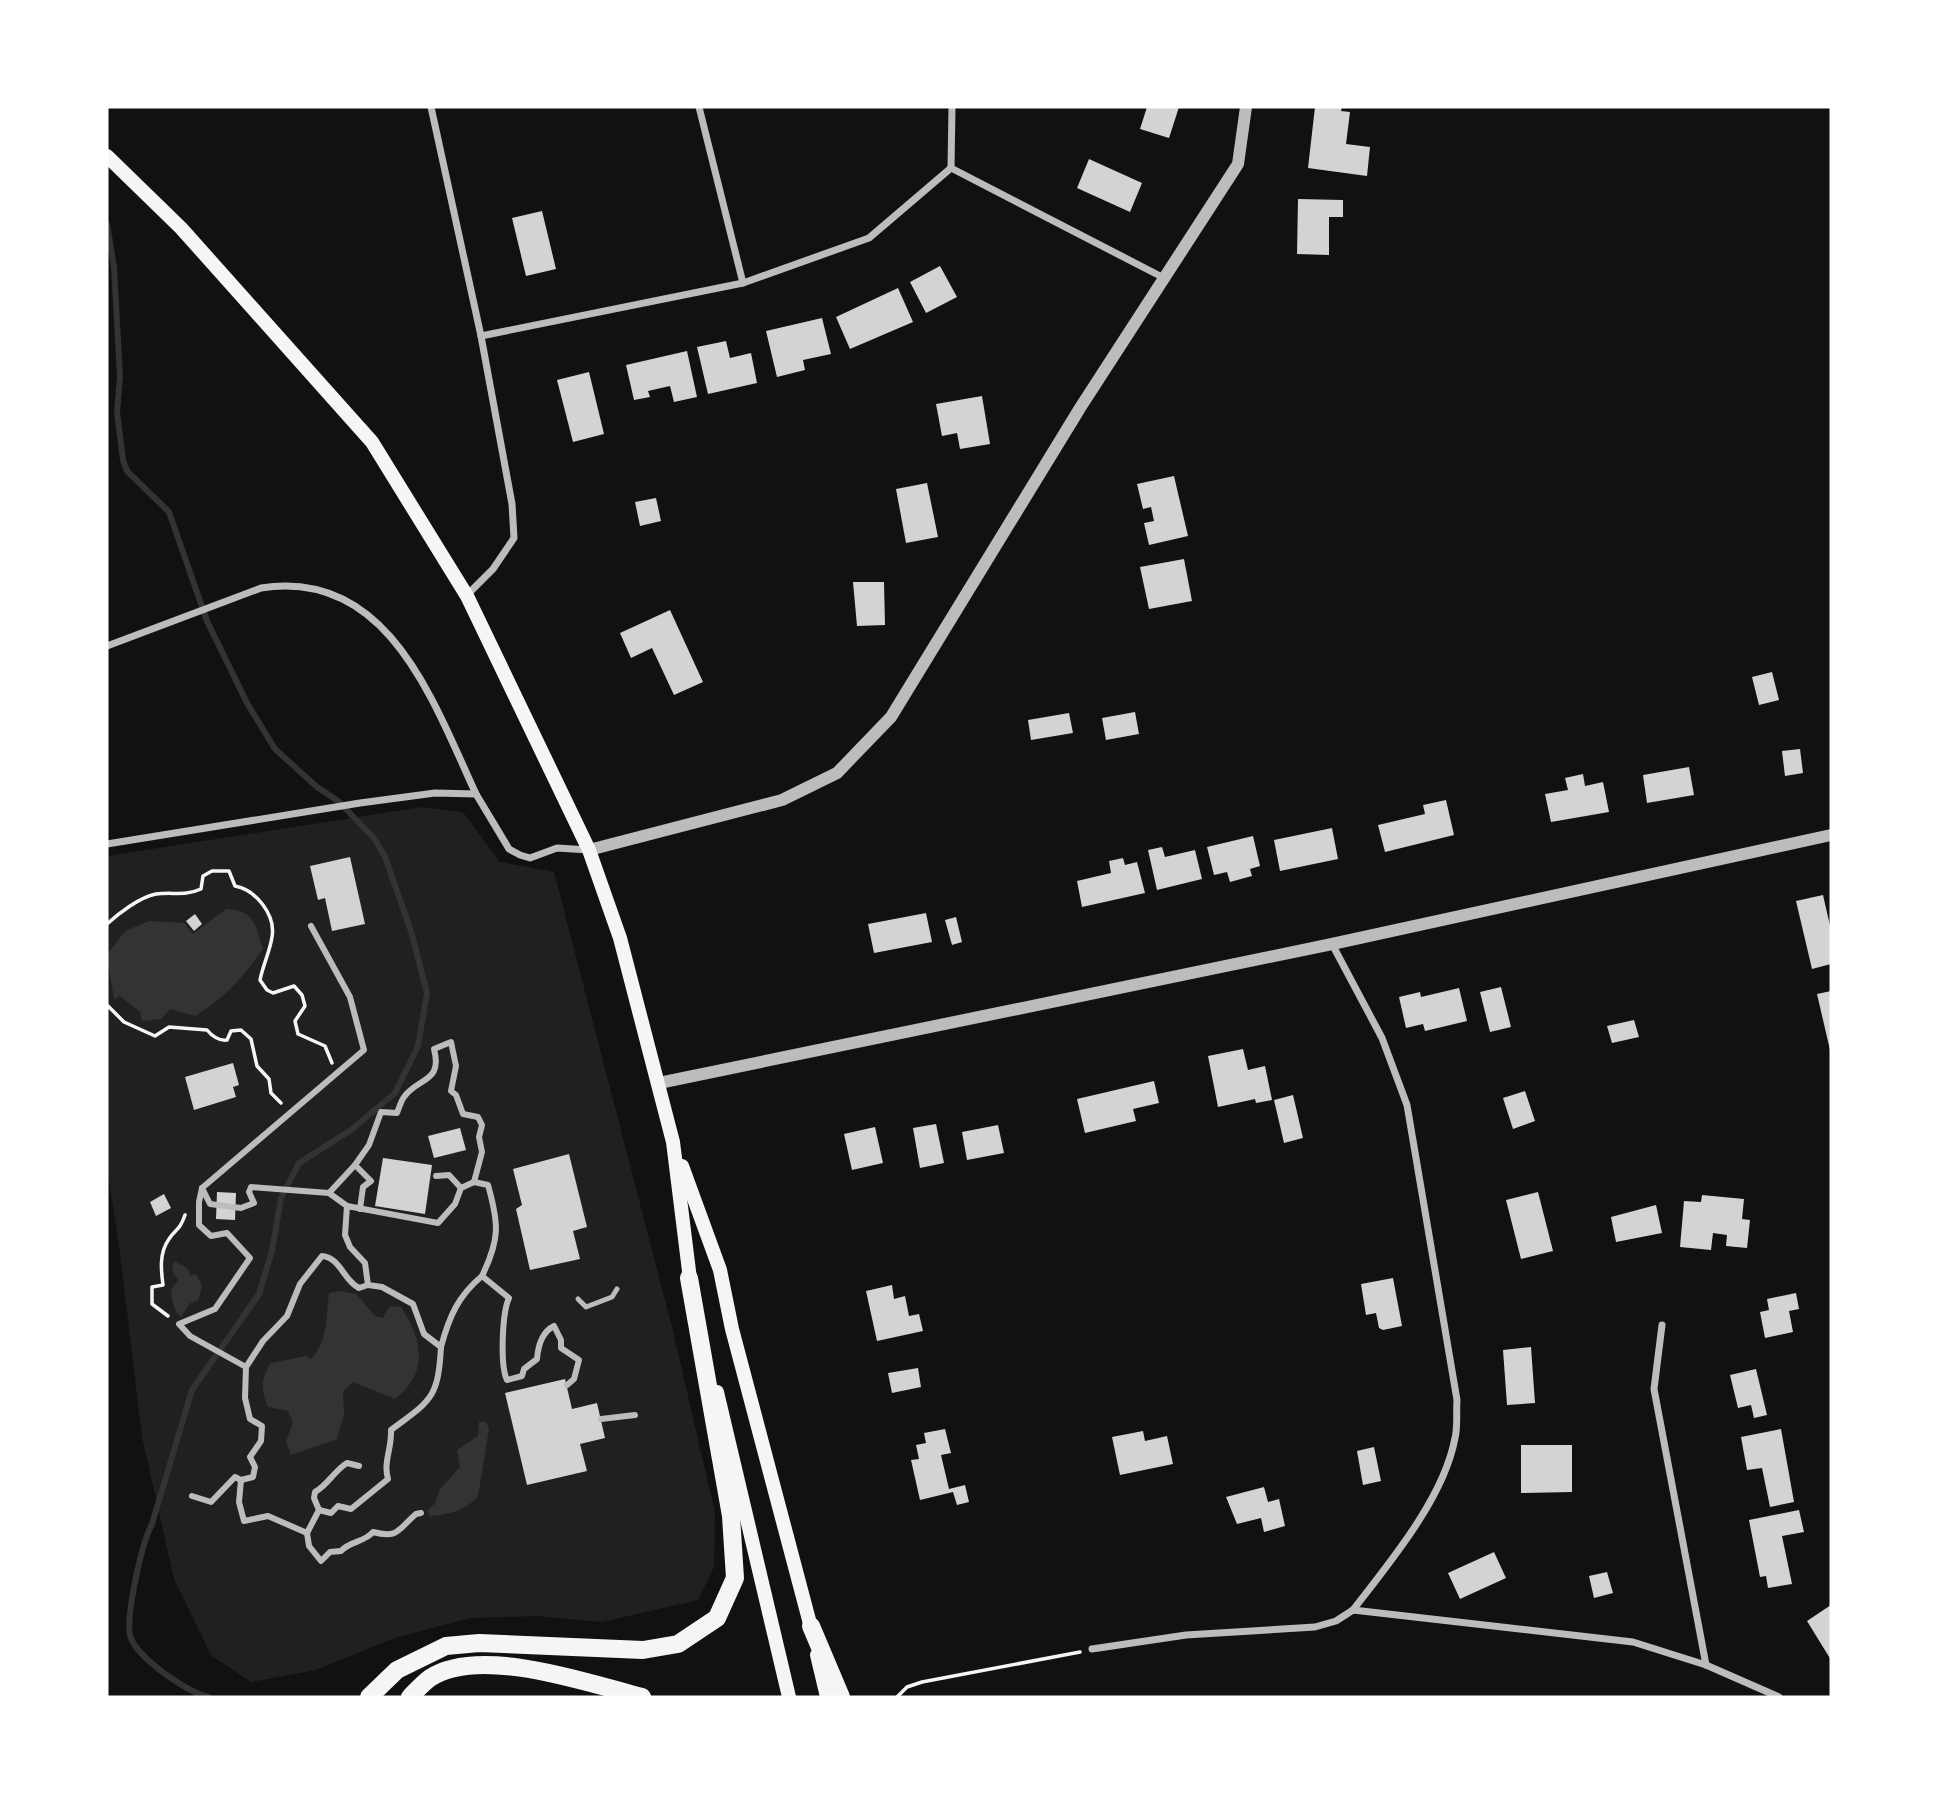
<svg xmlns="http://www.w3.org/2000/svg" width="1938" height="1804" viewBox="0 0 1938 1804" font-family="'Roboto Condensed',sans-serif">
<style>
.green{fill:#202020}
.water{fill:#333}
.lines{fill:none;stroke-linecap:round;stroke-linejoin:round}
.stream{stroke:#333;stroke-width:6}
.building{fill:#d3d3d3}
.path{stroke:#f5f5f5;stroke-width:3.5}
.service{stroke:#bcbcbc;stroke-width:5}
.pedestrian{stroke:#bcbcbc;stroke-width:6}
.minor{stroke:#bcbcbc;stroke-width:7}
.tertiary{stroke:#bcbcbc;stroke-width:12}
.secondary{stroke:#f5f5f5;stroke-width:14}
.primary{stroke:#f5f5f5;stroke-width:18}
</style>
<rect width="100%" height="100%" fill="#111"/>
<!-- green -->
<path class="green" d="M422 807 463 812 500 862 554 872 673 1331 715 1513 714 1567 698 1600 602 1622 537 1616 471 1618 394 1638 316 1670 251 1682 211 1655 174 1579 142 1437 119 1245 107 1169V856Z"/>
<!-- water -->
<g class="water">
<path d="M226 909C256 911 254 923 263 949 243 978 225 998 195 1016L170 1009 161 1019 142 1021 140 1012 120 996 114 1000 107 955 125 931 149 921 184 923 193 934Z"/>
<path d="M174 1261 187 1268 191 1276 196 1274 202 1286 198 1300 189 1304 181 1317C173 1310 172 1300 171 1289L178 1280 172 1270Z"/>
<path d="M339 1291 356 1294 375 1316 383 1318 390 1306 401 1307C423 1340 429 1373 395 1399L353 1382 343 1391 344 1415 337 1439 291 1455 286 1441 293 1423 288 1411 268 1407C261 1389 260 1379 271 1363L306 1356 311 1359C328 1341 326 1316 329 1293Z"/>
<path d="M479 1422H486L489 1429 478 1496C467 1510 448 1515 430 1516L427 1511 435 1503 440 1489 460 1467 457 1450 478 1436Z"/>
</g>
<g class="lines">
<!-- stream -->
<path class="stream" d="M107 224 114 267 120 377 117 412 123 460 127 471 169 512 207 621 247 703 275 749 317 787 338 801 374 838 385 857 411 931 427 993 418 1046 395 1093 351 1130 299 1163 281 1198 272 1251 259 1294 192 1390 152 1524C142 1542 126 1614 130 1635 134 1656 189 1694 209 1697"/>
</g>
<!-- building -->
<g class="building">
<path d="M1147 107H1179L1169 138 1140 129Z"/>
<path d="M1315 107H1342L1341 111 1350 112 1346 144 1370 147 1367 176 1308 168Z"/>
<path d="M1089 159 1142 183 1130 212 1077 188Z"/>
<path d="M1298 199 1343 200V217H1329V255L1297 254Z"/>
<path d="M542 211 556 269 526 276 512 218Z"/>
<path d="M940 266 957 297 926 313 910 282Z"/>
<path d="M898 288 913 322 850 349 836 317Z"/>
<path d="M822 318 831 354 803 360 805 370 777 377 766 331Z"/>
<path d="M726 341 730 358 751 353 757 383 708 394 697 347Z"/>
<path d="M687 351 697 397 674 402 670 386 648 391 650 397 634 400 626 365Z"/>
<path d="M589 372 604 434 573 442 557 380Z"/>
<path d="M982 396 990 444 960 449 957 433 942 436 936 404Z"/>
<path d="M1174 476 1188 536 1149 545 1144 523 1154 521 1151 507 1143 509 1137 484Z"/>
<path d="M927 483 938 537 906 543 896 489Z"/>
<path d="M656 498 661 521 640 526 635 502Z"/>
<path d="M1184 559 1192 601 1149 609 1140 567Z"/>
<path d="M853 582H884L885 625 857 626Z"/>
<path d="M670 610 703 682 674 695 652 648 631 658 620 633Z"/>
<path d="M1772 672 1779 700 1759 705 1752 677Z"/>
<path d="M1135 712 1139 734 1106 740 1102 718Z"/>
<path d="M1069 713 1073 733 1031 740 1028 720Z"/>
<path d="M1800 749 1803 773 1785 776 1782 751Z"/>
<path d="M1689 767 1694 795 1647 803 1643 775Z"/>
<path d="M1583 774 1585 786 1603 782 1609 812 1551 822 1545 794 1568 790 1565 778Z"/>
<path d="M1446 800 1454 835 1385 852 1378 825 1425 814 1423 805Z"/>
<path d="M1332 828 1338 859 1280 871 1274 840Z"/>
<path d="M1253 836 1260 866 1250 869 1252 876 1230 882 1227 872 1214 875 1207 847Z"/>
<path d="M1162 847 1165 857 1195 850 1202 879 1157 890 1148 850Z"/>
<path d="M350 857 365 924 332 931 325 898 318 900 310 866Z"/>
<path d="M1123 858 1125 865 1137 862 1145 893 1082 907 1077 881 1111 873 1109 861Z"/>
<path d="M1823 895 1831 930V964L1812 969 1796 901Z"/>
<path d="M926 913 932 942 874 953 868 924Z"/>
<path d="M195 914 202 924 194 931 186 921Z"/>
<path d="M956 917 962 942 952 945 945 920Z"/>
<path d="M1501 987 1511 1027 1490 1032 1480 992Z"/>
<path d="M1459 988 1467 1021 1425 1031 1423 1024 1406 1028 1399 997 1420 992 1421 997Z"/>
<path d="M1831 991V1050H1830L1817 994Z"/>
<path d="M1634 1020 1639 1037 1612 1043 1607 1026Z"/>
<path d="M1243 1049 1248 1070 1265 1066 1272 1100 1256 1103 1255 1099 1218 1107 1208 1056Z"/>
<path d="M233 1063 239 1085 233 1087 236 1097 194 1110 185 1077Z"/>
<path d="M1154 1081 1159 1103 1133 1109 1136 1121 1085 1133 1077 1099Z"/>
<path d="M1525 1091 1535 1121 1513 1129 1503 1098Z"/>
<path d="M1293 1095 1303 1138 1284 1143 1274 1100Z"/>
<path d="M936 1124 944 1163 920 1168 913 1128Z"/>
<path d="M998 1125 1004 1153 967 1160 962 1132Z"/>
<path d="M875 1127 883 1163 852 1170 844 1134Z"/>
<path d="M460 1128 466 1150 434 1158 428 1136Z"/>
<path d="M569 1154 587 1227 573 1231 580 1259 530 1270 516 1209 522 1205 513 1169Z"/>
<path d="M383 1158 432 1165 425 1214 375 1206Z"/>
<path d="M217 1192 236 1193 235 1220 216 1219Z"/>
<path d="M1538 1192 1553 1251 1521 1259 1506 1200Z"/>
<path d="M164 1194 171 1208 156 1216 150 1202Z"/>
<path d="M1702 1195 1744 1199 1742 1219 1750 1220 1747 1248 1726 1246 1727 1235 1713 1233 1711 1250 1680 1247 1684 1201 1701 1202Z"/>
<path d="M1656 1205 1662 1233 1616 1242 1611 1217Z"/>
<path d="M1393 1278 1402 1326 1383 1330 1379 1328 1376 1313 1366 1315 1361 1284Z"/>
<path d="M892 1285 894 1299 905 1296 909 1316 919 1314 923 1331 877 1341 866 1291Z"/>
<path d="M1796 1293 1799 1309 1789 1311 1793 1332 1765 1338 1760 1312 1769 1310 1767 1299Z"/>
<path d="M1531 1347 1535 1403 1507 1405 1503 1350Z"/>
<path d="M918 1368 921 1387 892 1393 888 1373Z"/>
<path d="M1756 1369 1767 1415 1754 1418 1751 1405 1738 1408 1730 1375Z"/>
<path d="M565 1379 572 1409 597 1403 605 1438 580 1444 587 1471 527 1485 505 1393Z"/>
<path d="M945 1429 951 1453 941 1455 949 1489 965 1485 969 1502 957 1505 953 1492 920 1500 911 1460 919 1459 916 1445 926 1443 924 1433Z"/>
<path d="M1781 1429 1794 1502 1770 1507 1762 1468 1747 1470 1741 1437Z"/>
<path d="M1143 1431 1145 1441 1167 1436 1173 1464 1120 1475 1112 1437Z"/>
<path d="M1521 1445H1572V1492L1521 1493Z"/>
<path d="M1374 1447 1381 1481 1363 1485 1357 1451Z"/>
<path d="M1264 1487 1268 1502 1279 1499 1285 1526 1264 1532 1261 1518 1237 1524 1226 1497Z"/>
<path d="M1799 1510 1804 1532 1782 1536 1792 1584 1768 1588 1766 1576 1760 1577 1749 1520Z"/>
<path d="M1494 1552 1506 1578 1460 1599 1448 1573Z"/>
<path d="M1607 1572 1613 1593 1594 1598 1589 1576Z"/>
<path d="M1831 1605V1660L1807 1621Z"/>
</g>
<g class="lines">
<!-- path -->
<g class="path">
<path d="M107 924C119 913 140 897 156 894 171 892 186 896 201 889L203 876 212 871H229L235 886C256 890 276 915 272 937 270 951 263 965 260 980L267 990 273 993 294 986 302 995 305 1006 295 1021 298 1034 325 1046 332 1063"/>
<path d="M107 1005 124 1022 155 1036 169 1027 207 1030C212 1036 219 1041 227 1040L231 1031 241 1030 251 1039 257 1066 269 1079 271 1093 281 1103"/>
<path d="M168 1316 152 1304V1287L163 1285C161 1270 159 1253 169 1239 176 1228 179 1232 185 1215"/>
<path d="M897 1697 907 1687 922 1682 1080 1652"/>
</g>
<!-- service -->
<path class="service" d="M578 1299 586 1307 612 1297 617 1289"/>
<!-- pedestrian -->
<g class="pedestrian">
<path d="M311 926 350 997 364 1050 202 1188 210 1204 241 1208 254 1203 249 1192 251 1187 329 1193 347 1206 345 1235 350 1247 365 1263 368 1285 382 1287 413 1304 424 1334 441 1347C449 1317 458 1296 482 1276"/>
<path d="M355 1165 371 1181 363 1187 360 1209"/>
<path d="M436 1176 449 1175 461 1188"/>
<path d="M202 1188 199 1202V1225L211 1236 227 1233 250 1258 215 1309 179 1324 190 1336 246 1367"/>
<path d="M329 1193 355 1165 369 1145 381 1112 397 1113C399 1108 401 1101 404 1097 418 1077 443 1083 434 1049L451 1042 456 1066 451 1091 456 1095 463 1114 478 1117 482 1125 479 1137 482 1152 474 1182 488 1185C499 1224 500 1239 482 1276L509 1298C502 1313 500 1366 507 1380L522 1376 524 1369 537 1359C538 1346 542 1332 554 1326L561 1340V1348L579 1360 574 1379 567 1385"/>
<path d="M347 1206 438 1223 455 1204 461 1188 474 1182"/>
<path d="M368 1285 359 1288C343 1280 341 1258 322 1256L300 1284 287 1316 263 1341 246 1367 245 1398 250 1419 262 1426 261 1441 250 1457 255 1467 253 1477 241 1480 239 1502 244 1521 268 1516 307 1533 319 1510 331 1513 338 1506 351 1509 388 1479C383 1462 392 1448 391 1430 431 1400 438 1399 441 1347"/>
<path d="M601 1419 635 1415"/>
<path d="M192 1496 211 1502 235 1477 241 1480"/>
<path d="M319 1510 314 1498 315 1492C328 1485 334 1471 347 1463L359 1466"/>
<path d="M307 1533 309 1546 321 1561 330 1552 341 1551C350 1541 365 1542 373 1532 399 1539 398 1529 416 1514L421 1513"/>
</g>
<!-- minor -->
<g class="minor">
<path d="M431 107 481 336 512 504 514 538 493 569 467 595"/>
<path d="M699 107 743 283"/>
<path d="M951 168 1164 278"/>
<path d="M951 168 952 107"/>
<path d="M481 336 743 283 869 238 951 168"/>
<path d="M107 646 261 588C388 568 433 701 476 794"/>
<path d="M107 844 360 803 435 793 476 794 509 849 520 855 530 858 557 848 589 850"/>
<path d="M1332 944 1382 1038 1407 1105 1457 1400C1456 1412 1458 1426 1455 1438 1444 1498 1390 1562 1353 1610"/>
<path d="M1662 1325 1654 1389 1706 1665"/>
<path d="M1092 1649 1186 1635 1315 1627 1336 1621 1353 1610 1633 1642 1706 1665 1779 1697"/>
</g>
<!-- tertiary -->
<g class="tertiary">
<path d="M589 850 782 800 837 773 891 717 1080 408 1238 164 1246 107"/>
<path d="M659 1083 1332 944 1831 835"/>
</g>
<!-- secondary -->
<g class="secondary">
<path d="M107 156 181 228 372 442 467 596 589 850 620 938 673 1142 691 1287"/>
<path d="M682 1166 720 1270 732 1329 813 1635"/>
<path d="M717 1392 789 1697"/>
<path d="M817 1655 827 1697"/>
</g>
<!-- primary -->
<g class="primary">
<path d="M811 1626 841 1697"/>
<path d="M369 1697 397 1670 446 1646 479 1643 643 1650 678 1644 717 1618 735 1578 731 1516 689 1278"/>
<path d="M410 1697C416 1691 423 1683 430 1678 479 1645 588 1683 642 1697"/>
</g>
</g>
<!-- border -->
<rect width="1938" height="1804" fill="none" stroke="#ffffff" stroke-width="217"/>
</svg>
